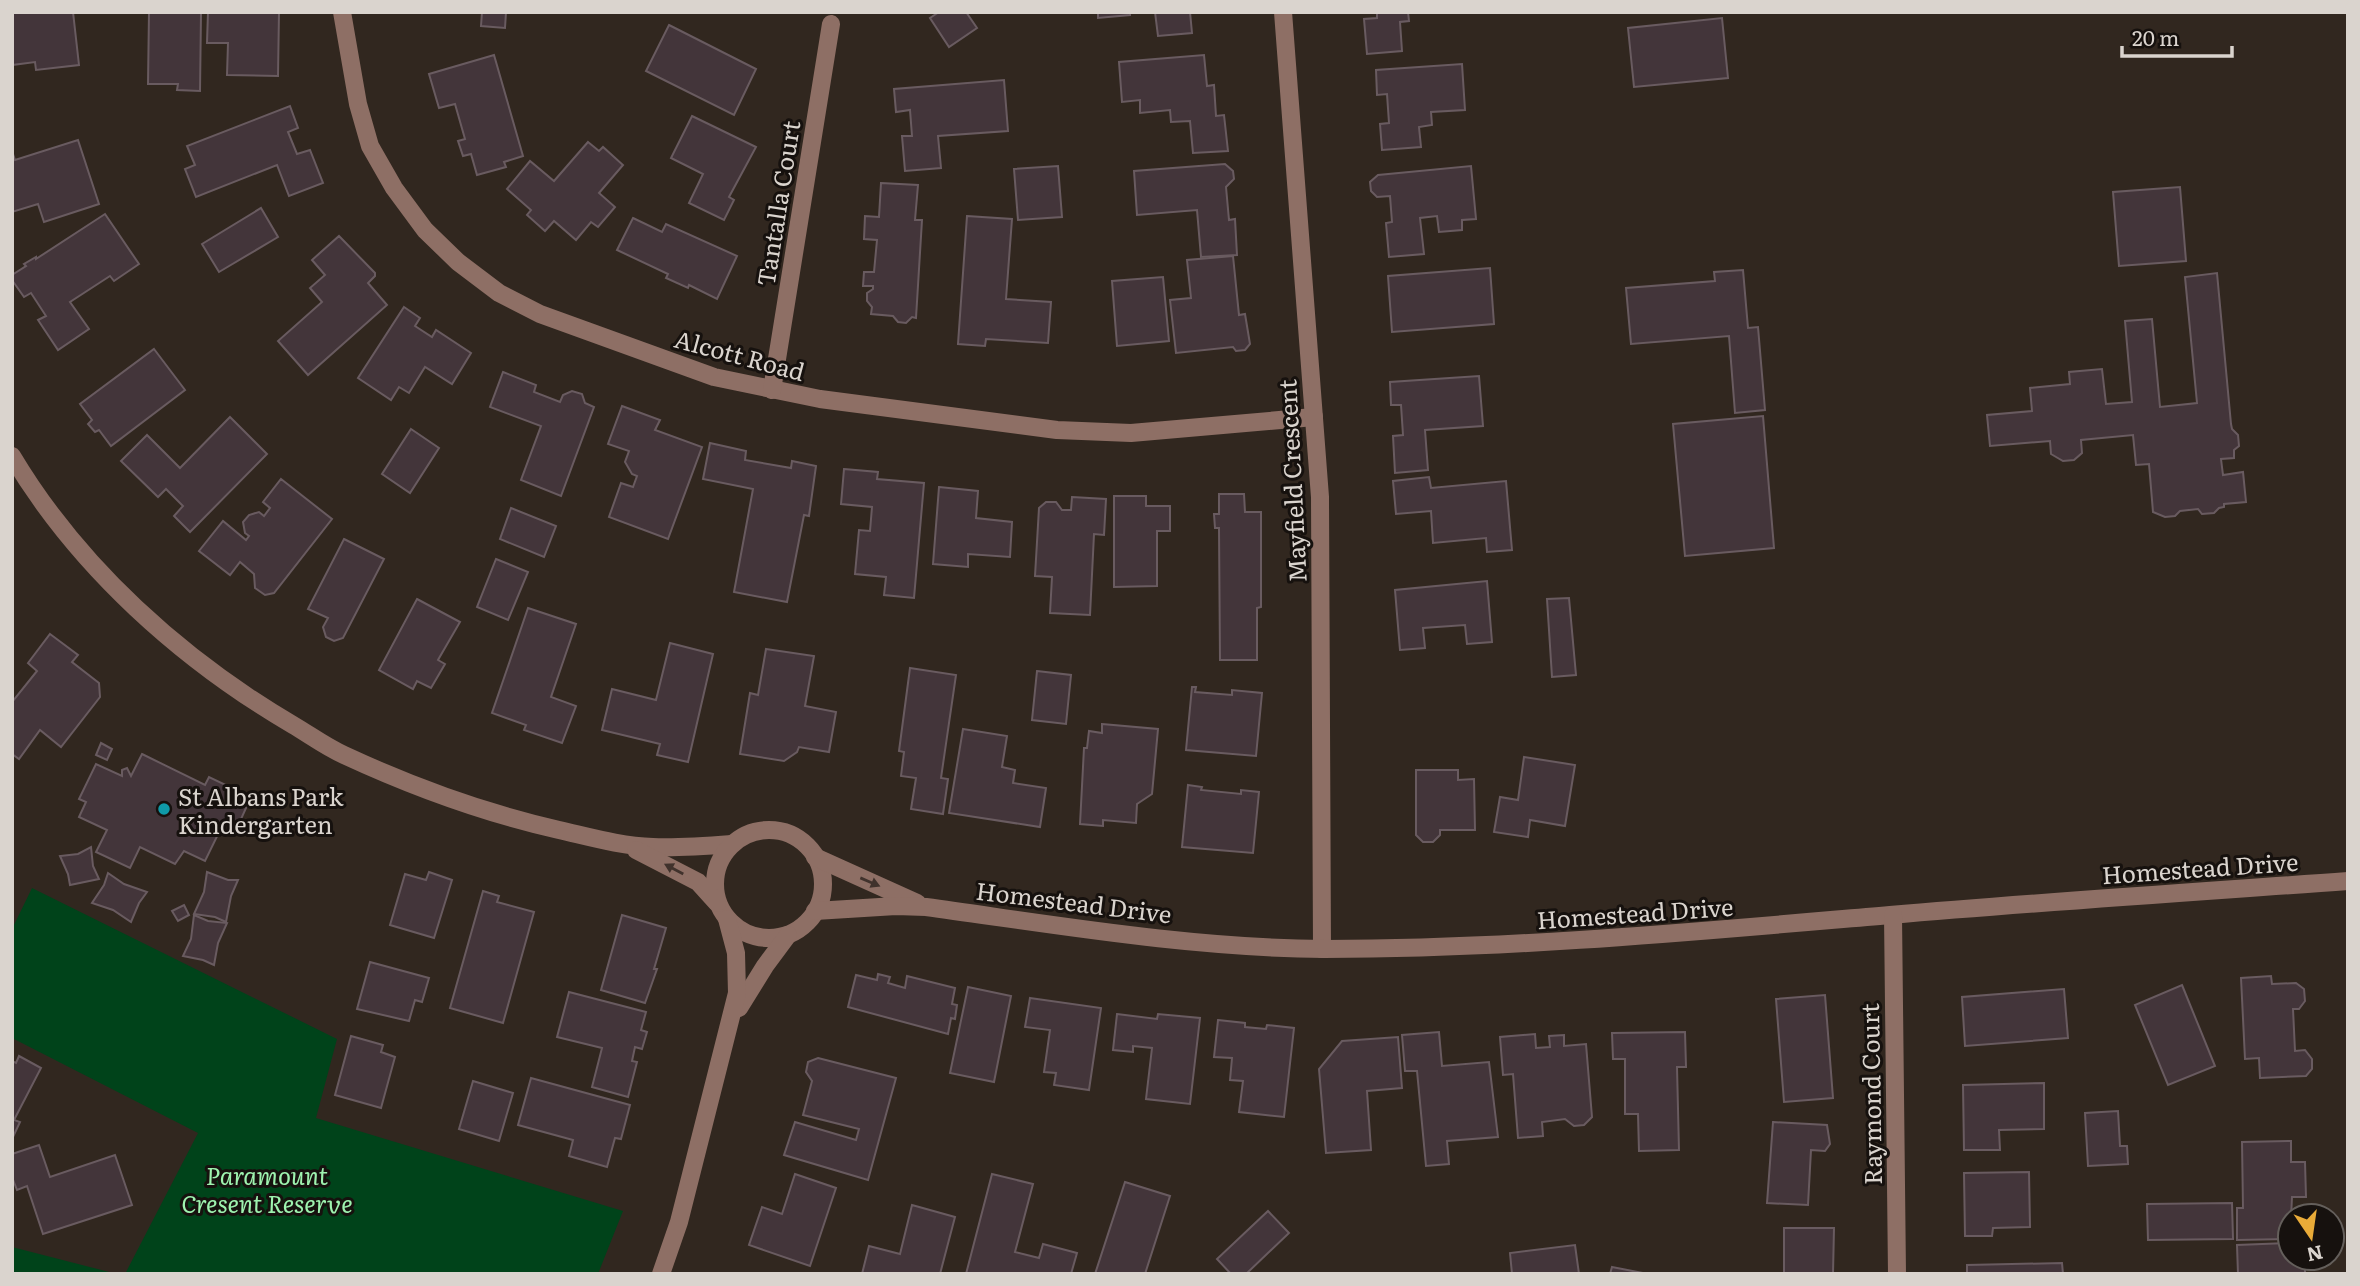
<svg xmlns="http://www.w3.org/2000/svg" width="2360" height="1286" viewBox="0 0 2360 1286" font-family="Literata,serif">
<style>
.green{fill:#00431a}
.building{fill:#43353a;stroke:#695b60;stroke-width:2}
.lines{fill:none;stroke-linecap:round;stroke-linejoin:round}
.minor{stroke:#8e6f65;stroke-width:18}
.oneway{fill:#40322c}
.culture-dot{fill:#0f9aa8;stroke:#16110e;stroke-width:2.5}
.labels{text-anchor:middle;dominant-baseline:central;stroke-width:6;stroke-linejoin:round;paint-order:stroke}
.street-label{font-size:24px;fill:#dad4ce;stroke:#16110e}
.poi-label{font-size:24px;fill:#dad4ce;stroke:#16110e;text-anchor:start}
.park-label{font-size:24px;font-style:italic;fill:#9ef3af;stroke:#16110e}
</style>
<rect width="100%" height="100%" fill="#31271f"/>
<!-- green -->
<g class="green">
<path d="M32 888 337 1039 316 1118 623 1211 598 1274H125L198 1133 12 1038V929Z"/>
<path d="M12 1247 117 1274H12Z"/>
</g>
<!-- building -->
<g class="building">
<path d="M12 12H73L79 65 36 70 35 62 12 65Z"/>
<path d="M149 12 201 13 200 91 177 90 178 84H148Z"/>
<path d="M208 12H279L278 76 227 75 228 43H207Z"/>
<path d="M482 12H506L505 28 481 26Z"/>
<path d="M939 12H966L977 28 949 47 930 18Z"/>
<path d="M1098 12H1130V15L1098 18Z"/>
<path d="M1155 12H1190L1192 33 1158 36Z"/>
<path d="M1377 12H1408L1409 21 1400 22 1402 51 1367 54 1364 19 1377 18Z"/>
<path d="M1722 18 1728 78 1634 87 1628 28Z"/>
<path d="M669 25 756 69 734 115 646 71Z"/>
<path d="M494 55 523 156 504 162 506 167 477 175 471 154 463 156 458 141 465 139 455 104 439 108 429 74Z"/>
<path d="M1204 55 1207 86 1214 85 1216 116 1224 115 1228 151 1193 153 1190 121 1171 122 1170 110 1140 113V100L1122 102 1119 62Z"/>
<path d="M1462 64 1465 110 1431 112 1432 125 1419 127 1421 147 1382 150 1380 124 1389 123 1387 94 1377 95 1376 70Z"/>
<path d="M1004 80 1008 131 938 136 941 168 905 171 902 136H912L910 110 896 112 894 89Z"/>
<path d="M290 106 298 128 288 132 297 154 310 150 323 183 289 196 277 165 196 197 185 169 195 165 187 146Z"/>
<path d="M692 116 756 147 729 197 734 200 724 220 689 203 703 174 671 158Z"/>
<path d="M78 140 99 204 44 222 38 204 12 212V151L15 160Z"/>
<path d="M588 142 599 151 603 147 623 165 599 193 615 207 598 227 591 222 576 240 554 221 545 231 527 215 531 210 507 189 530 161 554 181Z"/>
<path d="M1225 164 1233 171 1234 179 1226 187 1229 220 1235 219 1237 255 1201 257 1197 210 1137 215 1134 171Z"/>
<path d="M1058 166 1062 217 1018 220 1014 169Z"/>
<path d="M1471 166 1476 219 1462 220V230L1439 232 1437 216 1420 218 1424 254 1389 257 1386 223 1392 222 1390 196 1377 197 1371 191 1370 182 1378 175Z"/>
<path d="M881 183 918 185 915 220H922L916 318 912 317 906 323 898 322 893 316 871 314 872 307 867 301V293L873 289V286H863L864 272H874L877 240 864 239 865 216 879 217Z"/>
<path d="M2180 187 2186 261 2119 266 2113 192Z"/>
<path d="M261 208 278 237 219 272 202 244Z"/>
<path d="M105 214 139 264 114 281 110 276 70 302 89 329 58 350 38 320 46 316 31 293 24 297 12 280V275L26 266 24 264 36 257V259Z"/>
<path d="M967 216 1012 219 1006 299 1051 302 1048 343 986 339 985 346 958 344Z"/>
<path d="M633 218 662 232 666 224 737 256 717 299 689 285 688 288 666 278 668 274 617 250Z"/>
<path d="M339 236 375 273V276L368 283 387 305 308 375 278 341 322 302 310 288 325 275 312 260Z"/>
<path d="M1233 256 1239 315 1245 314 1250 344 1245 350 1236 351 1233 347 1176 353 1170 300 1191 298 1187 260Z"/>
<path d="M1490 268 1494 324 1392 332 1388 276Z"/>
<path d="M1743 270 1748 328 1758 327 1765 410 1735 413 1729 336 1631 344 1626 288 1715 281 1714 272Z"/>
<path d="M2217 273 2231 424 2232 429 2238 435 2239 446 2234 450V458L2221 459 2223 475 2243 472 2246 502 2224 504V507L2219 508 2214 513 2202 514 2198 509 2180 511 2175 516 2165 517 2153 512 2149 464 2136 465 2133 435 2081 440 2082 453 2074 460 2063 461 2051 454 2050 441 1990 446 1987 415 2032 411 2030 388 2070 384 2069 372 2102 369 2106 404 2132 402 2125 321 2152 319 2160 407 2197 403 2185 277Z"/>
<path d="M1163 277 1169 341 1117 346 1112 281Z"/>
<path d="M404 307 420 318 415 326 432 337 436 330 471 353 452 384 425 367 409 393 399 387 391 400 358 378Z"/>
<path d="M154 349 185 390 111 446 99 430 95 432 88 424 92 420 80 404Z"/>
<path d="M503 372 536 385 534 392 560 402 563 395 572 391 582 394 585 403 594 407 561 496 521 480 541 426 490 407Z"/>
<path d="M1479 376 1483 426 1425 430 1428 470 1395 473 1393 436 1403 435 1401 405H1391L1390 382Z"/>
<path d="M622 406 660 420 655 430 702 447 668 539 609 517 621 483 633 487 637 476 632 474 625 462 629 451 608 444Z"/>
<path d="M1763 416 1774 548 1685 556 1673 424Z"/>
<path d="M230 417 267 454 190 532 174 516 183 506 166 489 158 497 121 461 147 435 180 468Z"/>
<path d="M411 429 439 448 410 493 382 474Z"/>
<path d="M710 443 746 451 745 460 791 468 792 461 816 466 809 516 804 515 787 602 734 592 753 489 703 479Z"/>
<path d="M844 469 878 472 877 479 924 483 914 598 884 595 886 577 855 574 859 530 870 531 872 507 841 504Z"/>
<path d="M1429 477 1431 488 1506 481 1512 550 1487 552 1486 538 1433 543 1431 511 1396 514 1393 481Z"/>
<path d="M281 479 332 519 274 593 265 595 255 588 254 574 240 562 230 575 199 551 223 521 246 540 249 536 245 533 243 522 249 515 259 512 264 516 270 508 263 502Z"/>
<path d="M939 487 978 491 976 518 1012 522 1010 557 968 554V567L933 564Z"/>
<path d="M1219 494H1244L1245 512H1261V607L1257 608V660H1220L1219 528H1215L1214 514H1219Z"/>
<path d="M1114 496H1146V506H1170V531H1157V586L1114 587Z"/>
<path d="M1072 497 1106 499 1104 535 1094 534 1090 615 1050 613 1052 577 1035 576 1039 508 1046 502H1056L1062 510H1071Z"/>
<path d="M511 508 556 526 544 557 500 539Z"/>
<path d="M344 539 384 559 343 638 334 641 326 637 323 627 328 618 308 609Z"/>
<path d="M496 559 528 572 508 620 477 607Z"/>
<path d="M1487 581 1492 642 1467 644 1465 625 1423 628 1425 648 1400 650 1395 590Z"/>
<path d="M1569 598 1576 675 1552 677 1547 599Z"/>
<path d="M417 599 460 622 438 660 445 664 431 688 417 681 413 689 379 670Z"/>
<path d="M528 608 576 624 551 697 576 706 562 743 524 730 526 725 492 713Z"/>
<path d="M50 634 78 655 72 662 99 683 100 697 61 747 40 730 19 759 12 754V702L37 671 28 663Z"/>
<path d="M670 643 713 654 688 762 657 755 660 744 602 730 612 689 656 700Z"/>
<path d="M766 649 814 656 805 706 836 712 829 752 799 747 797 752 784 761 740 754 750 693 758 695Z"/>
<path d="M910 668 956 675 941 778 948 779 943 814 911 809 916 778 901 776 904 752 899 751Z"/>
<path d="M1037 671 1071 675 1066 724 1032 720Z"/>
<path d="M1192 687H1196L1195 692 1232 695V690L1262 693 1256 756 1186 750Z"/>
<path d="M1102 724 1158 729 1152 794 1137 804 1136 823 1103 820V826L1080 824 1084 748H1087L1089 731 1102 733Z"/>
<path d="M963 729 1007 736 1002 767 1015 770 1013 783 1046 788 1040 827 949 813Z"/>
<path d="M101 743 112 749 107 760 96 755Z"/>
<path d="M142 754 205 785 209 777 251 797 237 828 224 822 205 861 184 851 175 864 140 847 130 868 96 852 107 830 79 817 86 802 79 799 96 764 122 776V770L127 768 131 776Z"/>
<path d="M1524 757 1575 765 1565 826 1530 820 1528 837 1494 832 1500 797 1518 800Z"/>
<path d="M1416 770H1458V780L1474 779 1475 830H1440V835L1433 842H1423L1416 835Z"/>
<path d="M1188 785 1202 787 1201 790 1241 794V790L1259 792 1253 853 1182 847Z"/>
<path d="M91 847 93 866 99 879 70 885 68 874 60 856 78 854Z"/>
<path d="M207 872 228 880H238L231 896 226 922 215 917 194 914 204 892Z"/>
<path d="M429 872 452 880 434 938 390 925 405 874 426 880Z"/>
<path d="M108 873 124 884 147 892 139 903 131 922 113 910 92 903 104 885Z"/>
<path d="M483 891 499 896 497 902 534 912 503 1023 450 1008Z"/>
<path d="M184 905 189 915 178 921 172 911Z"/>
<path d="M194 915 208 921 227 923 218 943 214 965 203 960 183 956 191 939Z"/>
<path d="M622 915 666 928 654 969H657L645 1003 601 990Z"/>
<path d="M370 962 429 978 422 1002 415 1000 409 1021 357 1009Z"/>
<path d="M878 974 890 977 888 983 905 988 907 976 955 988 952 1004 957 1005 955 1019 951 1018 948 1034 848 1007 856 975 877 980Z"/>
<path d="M2271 976 2272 984 2296 983 2304 989 2305 1001 2299 1009H2293L2295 1051 2305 1050 2312 1059V1069L2306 1076 2260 1078 2259 1058 2245 1059 2241 978Z"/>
<path d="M2182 985 2215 1066 2168 1085 2135 1005Z"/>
<path d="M968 987 1011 996 994 1082 950 1073Z"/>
<path d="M2064 989 2068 1038 1965 1046 1962 997Z"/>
<path d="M569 992 646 1012 641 1030 647 1032 642 1049 635 1047 632 1061 637 1062 628 1097 592 1087 602 1048 557 1037Z"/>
<path d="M1825 995 1833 1098 1784 1102 1776 999Z"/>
<path d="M1030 998 1101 1008 1089 1090 1054 1085 1056 1073 1044 1072 1050 1030 1025 1027Z"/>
<path d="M1117 1014 1157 1019 1158 1014 1200 1018 1190 1104 1146 1099 1152 1048 1133 1046V1052L1113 1050Z"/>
<path d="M1218 1020 1245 1023V1027L1266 1029 1267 1025 1294 1028 1284 1117 1239 1112 1243 1081 1230 1080 1232 1058 1214 1057Z"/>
<path d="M1439 1032 1442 1066 1489 1062 1498 1137 1447 1141 1449 1164 1426 1166 1417 1071H1405L1402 1035Z"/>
<path d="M1685 1032 1686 1067H1677L1679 1150 1639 1151 1638 1114H1625V1059H1613L1612 1033Z"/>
<path d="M1535 1034 1536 1048 1550 1047 1549 1036 1564 1035V1046L1586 1044 1592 1117 1584 1125 1574 1126 1565 1119 1542 1122 1543 1136 1518 1138 1513 1074 1503 1075 1500 1037Z"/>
<path d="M351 1036 383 1045 381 1052 395 1057 381 1108 335 1095Z"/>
<path d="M1398 1037 1402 1088 1367 1091 1371 1150 1326 1153 1319 1069 1342 1041Z"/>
<path d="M19 1056 41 1068 14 1120 20 1122 12 1139V1061L16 1063Z"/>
<path d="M818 1058 896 1078 868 1180 784 1155 795 1122 856 1140 859 1129 803 1115 812 1081 806 1072 808 1062Z"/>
<path d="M531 1078 630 1105 621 1139 615 1138 607 1167 569 1156 573 1140 518 1125Z"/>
<path d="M473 1081 513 1093 499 1141 459 1129Z"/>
<path d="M2044 1083V1129L1999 1130 2000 1150H1964L1963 1085Z"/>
<path d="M2118 1111 2120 1146H2127L2128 1164 2088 1166 2085 1113Z"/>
<path d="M1773 1122 1827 1125 1830 1144 1825 1151 1811 1150 1808 1205 1767 1203Z"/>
<path d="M2291 1141V1162H2305L2306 1197H2292L2290 1239 2237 1240V1208H2243L2242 1142Z"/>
<path d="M39 1145 50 1177 115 1155 132 1205 43 1234 27 1186 17 1190 12 1177V1154Z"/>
<path d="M2029 1172 2030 1227 1993 1228 1992 1236H1965L1964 1173Z"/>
<path d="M795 1174 836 1188 810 1266 749 1245 762 1207 782 1214Z"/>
<path d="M992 1174 1033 1184 1015 1252 1039 1258 1043 1244 1077 1253 1071 1274H966Z"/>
<path d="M1125 1182 1170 1196 1145 1274H1095Z"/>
<path d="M2232 1203 2233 1239 2148 1240 2147 1204Z"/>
<path d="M912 1205 955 1217 940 1274H862L869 1246 900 1254Z"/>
<path d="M1268 1211 1289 1233 1246 1274H1231L1217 1259Z"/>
<path d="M1784 1228H1834L1833 1274H1784Z"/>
<path d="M2290 1243V1258H2305V1274H2238L2237 1245Z"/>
<path d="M1575 1245 1579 1274H1512L1510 1253Z"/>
<path d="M2062 1263 2063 1274H1967V1265Z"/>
<path d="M1612 1267 1648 1274H1610Z"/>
</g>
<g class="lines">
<!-- minor -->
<g class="minor">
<path d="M342 12 358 104 370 146 394 188 425 230 458 262 499 293 540 314 714 377 820 399 1057 430 1131 433 1314 417"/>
<path d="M1283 12 1320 497 1322 949"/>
<path d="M772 390 831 24"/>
<path d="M12 456C79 568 182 660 293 725 310 735 326 747 344 755 413 787 484 813 559 830 590 837 621 846 653 847 679 848 706 846 732 844"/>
<circle cx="769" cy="884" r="54"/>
<path d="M636 850 698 882 717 903"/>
<path d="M815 857 917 903"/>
<path d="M815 911 896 906 926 907C1057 925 1191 948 1325 949 1514 949 1702 931 1890 915 2042 902 2195 892 2348 881"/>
<path d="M1893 915 1897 1274"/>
<path d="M739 1008 765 966 788 935"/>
<path d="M661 1274 679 1222 737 993 736 953 727 919"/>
</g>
</g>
<!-- one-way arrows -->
<defs><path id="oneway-solid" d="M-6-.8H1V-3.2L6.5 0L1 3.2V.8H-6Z" transform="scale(1.75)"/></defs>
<g class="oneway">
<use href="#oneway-solid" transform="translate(674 869) rotate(-152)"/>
<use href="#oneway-solid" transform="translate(870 882) rotate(23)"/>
</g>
<!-- markers -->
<circle class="culture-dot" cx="164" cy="809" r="7"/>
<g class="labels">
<!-- street labels -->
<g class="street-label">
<text transform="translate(777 203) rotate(-81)">Tantalla Court</text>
<text transform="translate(740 354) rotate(15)">Alcott Road</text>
<text transform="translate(1291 481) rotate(-93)">Mayfield Crescent</text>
<text transform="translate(2200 867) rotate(-4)">Homestead Drive</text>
<text transform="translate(1074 901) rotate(7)">Homestead Drive</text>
<text transform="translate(1635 912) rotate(-4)">Homestead Drive</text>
<text transform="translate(1870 1094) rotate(-91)">Raymond Court</text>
</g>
<!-- poi labels -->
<g class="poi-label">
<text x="178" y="795">St Albans Park<tspan x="178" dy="28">Kindergarten</tspan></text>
</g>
<!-- park labels -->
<g class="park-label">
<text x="267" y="1174">Paramount<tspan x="267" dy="28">Cresent Reserve</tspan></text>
</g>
</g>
<!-- border -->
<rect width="2360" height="1286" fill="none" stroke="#dad4ce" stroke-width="28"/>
<!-- north arrow -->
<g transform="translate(2311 1237) rotate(167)"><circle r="33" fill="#16110e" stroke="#645f5b" stroke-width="2"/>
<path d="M0-5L12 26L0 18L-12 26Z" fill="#e9ab38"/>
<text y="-10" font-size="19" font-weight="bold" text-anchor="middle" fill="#dad4ce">N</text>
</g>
<!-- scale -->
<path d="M2122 46v10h110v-10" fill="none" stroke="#dad4ce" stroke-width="3.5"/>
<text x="2132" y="46" font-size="21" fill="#dad4ce" stroke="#16110e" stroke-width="5" paint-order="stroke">20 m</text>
</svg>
